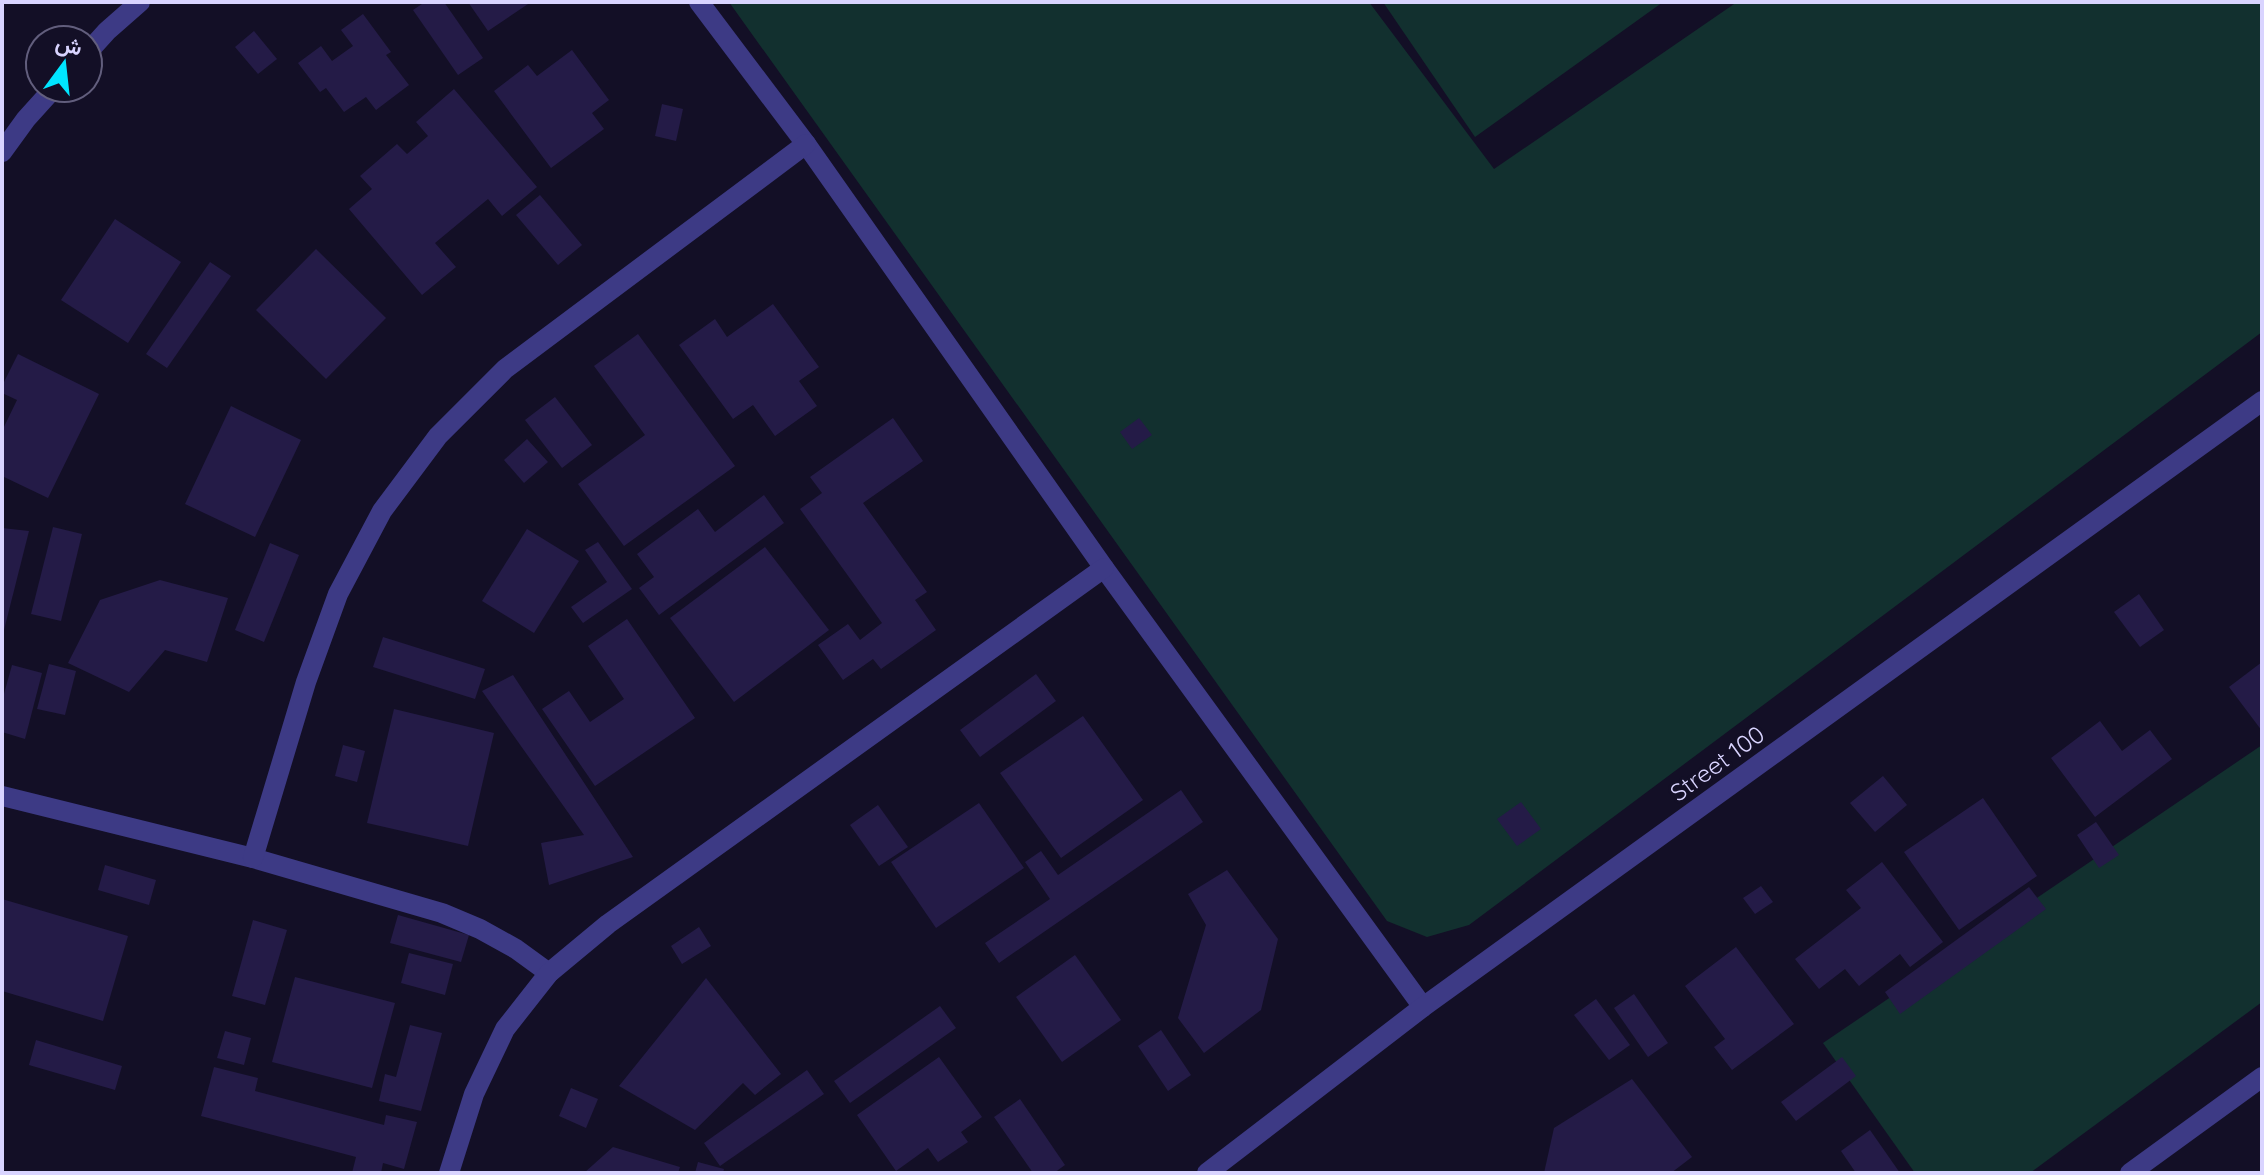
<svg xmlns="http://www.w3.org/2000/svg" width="2264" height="1175" viewBox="0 0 2264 1175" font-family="Quicksand,Vazirmatn,sans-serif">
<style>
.green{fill:#12302f}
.building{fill:#241b47}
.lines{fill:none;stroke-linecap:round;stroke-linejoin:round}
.minor{stroke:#3d3a85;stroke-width:20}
.labels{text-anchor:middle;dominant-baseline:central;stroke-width:6;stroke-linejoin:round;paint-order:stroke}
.street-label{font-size:24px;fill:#d9d4ff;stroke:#130f26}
</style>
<rect width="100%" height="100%" fill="#130f26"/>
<!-- green -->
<g class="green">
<path d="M729 2H1369L1494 169 1737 2H2262V332L1469 925 1427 937 1387 921Z"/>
<path d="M1383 2H1663L1475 137Z"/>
<path d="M2262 745V1002L2030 1173H1915L1823 1043Z"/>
</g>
<!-- building -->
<g class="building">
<path d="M425 2H444L483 58 458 75 413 10Z"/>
<path d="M468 2H531L488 31Z"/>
<path d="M363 14 391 52 386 55 409 85 376 110 366 97 344 112 326 88 320 92 298 63 321 46 332 61 353 46 341 30Z"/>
<path d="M254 31 277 59 258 74 235 47Z"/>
<path d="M572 50 609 100 592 113 604 129 551 168 494 91 528 65 537 76Z"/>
<path d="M454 89 537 187 502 216 488 199 435 243 456 267 422 295 349 209 372 189 360 176 397 144 407 154 428 136 416 122Z"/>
<path d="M662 104 683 109 676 141 655 136Z"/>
<path d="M540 195 582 245 558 265 516 215Z"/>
<path d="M115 219 181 262 128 343 61 300Z"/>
<path d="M316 249 386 318 326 379 256 310Z"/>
<path d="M210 262 231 276 167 368 146 354Z"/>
<path d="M773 304 819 367 799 381 817 406 775 436 753 405 733 419 679 345 715 319 727 337Z"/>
<path d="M638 334 735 466 624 546 578 484 645 435 594 366Z"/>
<path d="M18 354 99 394 48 498 2 476V431L17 400 2 393V386Z"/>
<path d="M555 397 592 445 562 468 525 420Z"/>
<path d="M231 406 301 440 255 537 185 504Z"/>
<path d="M893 418 923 461 863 503 927 592 915 600 936 630 881 669 873 659 843 680 818 645 848 624 860 640 882 623 800 509 822 493 810 477Z"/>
<path d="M1139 418 1152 435 1132 449 1120 432Z"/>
<path d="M527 439 548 462 524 483 504 460Z"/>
<path d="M764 495 784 523 659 615 639 588 654 577 637 554 698 509 715 532Z"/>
<path d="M53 527 82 534 61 621 31 614Z"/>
<path d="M2 528 29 531 3 634H2Z"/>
<path d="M527 529 579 561 534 633 482 601Z"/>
<path d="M598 542 632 589 583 623 571 607 607 582 585 550Z"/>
<path d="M270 543 299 555 264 642 235 630Z"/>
<path d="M765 547 829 630 734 702 670 618Z"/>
<path d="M160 580 228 598 207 662 165 650 129 692 68 663 100 600Z"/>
<path d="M2139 594 2164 630 2140 647 2114 612Z"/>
<path d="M627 619 695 718 595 786 542 709 569 691 590 722 624 699 588 646Z"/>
<path d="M383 637 485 669 475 699 373 667Z"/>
<path d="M2262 662V731L2229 687Z"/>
<path d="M49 664 76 671 65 715 37 709Z"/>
<path d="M12 665 42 673 25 739 2 732V701Z"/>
<path d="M1036 674 1056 701 980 757 960 730Z"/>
<path d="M513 675 633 857 549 885 541 843 584 835 482 691Z"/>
<path d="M394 709 494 733 468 846 367 823Z"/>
<path d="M1083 716 1143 800 1061 858 1000 773Z"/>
<path d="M2100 721 2122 751 2150 730 2172 759 2095 817 2051 758Z"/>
<path d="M343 745 365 751 357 782 335 776Z"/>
<path d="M1883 776 1907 805 1875 832 1850 803Z"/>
<path d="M1181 790 1203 822 999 963 985 943 1050 899 1025 862 1041 851 1058 875Z"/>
<path d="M1983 798 2037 876 1959 930 1904 852Z"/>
<path d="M1521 802 1541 829 1517 846 1497 819Z"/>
<path d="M979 803 1024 868 936 928 891 862Z"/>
<path d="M878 805 908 847 879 866 850 825Z"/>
<path d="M2096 822 2119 855 2099 868 2077 835Z"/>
<path d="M1882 862 1943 942 1910 967 1900 954 1859 986 1845 969 1819 989 1795 959 1861 908 1846 890Z"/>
<path d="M105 865 156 880 149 905 98 890Z"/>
<path d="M1227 870 1278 939 1261 1010 1204 1053 1178 1018 1206 925 1188 894Z"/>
<path d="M1761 886 1773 902 1755 914 1743 898Z"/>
<path d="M2029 887 2046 909 1900 1014 1885 992Z"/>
<path d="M2 899 128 936 103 1021 2 991Z"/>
<path d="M398 915 469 935 461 962 390 943Z"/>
<path d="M253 920 287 930 265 1005 232 996Z"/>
<path d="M699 927 711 946 682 964 671 946Z"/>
<path d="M1736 947 1794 1024 1732 1070 1714 1047 1725 1039 1685 986Z"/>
<path d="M409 953 453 964 445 995 401 983Z"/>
<path d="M1075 955 1121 1020 1062 1062 1016 997Z"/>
<path d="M295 977 395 1003 372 1088 272 1062Z"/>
<path d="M706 978 781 1074 755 1095 743 1083 695 1130 619 1086Z"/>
<path d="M1634 994 1668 1043 1648 1057 1614 1008Z"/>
<path d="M1596 999 1630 1045 1609 1060 1574 1015Z"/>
<path d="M940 1006 956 1028 850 1103 834 1081Z"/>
<path d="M410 1025 442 1033 421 1111 379 1101 385 1074 396 1077Z"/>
<path d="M1161 1030 1191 1075 1168 1091 1138 1046Z"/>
<path d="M225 1031 251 1038 244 1065 217 1058Z"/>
<path d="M36 1040 122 1066 115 1090 29 1065Z"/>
<path d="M939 1057 982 1117 961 1132 968 1142 938 1162 928 1148 896 1171 857 1115Z"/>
<path d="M1842 1057 1856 1076 1796 1121 1781 1102Z"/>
<path d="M214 1067 258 1078 255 1091 384 1125 386 1115 417 1122 404 1169 383 1163 381 1173H352L356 1157 201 1116Z"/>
<path d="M807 1070 824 1094 720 1166 704 1143Z"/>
<path d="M1632 1079 1692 1157 1671 1173H1544L1554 1128Z"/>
<path d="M571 1088 598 1099 586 1128 559 1116Z"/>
<path d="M1020 1099 1065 1165 1054 1173H1033L994 1117Z"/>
<path d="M1870 1130 1900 1173H1856L1841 1151Z"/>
<path d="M613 1147 680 1167 678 1173H584Z"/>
<path d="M698 1162 724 1169 723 1173H695Z"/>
</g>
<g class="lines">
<!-- minor -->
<g class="minor">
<path d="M699 2 806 144 1104 568 1423 1007"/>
<path d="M88 52 107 31 140 2"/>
<path d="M2 152 26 119 54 88"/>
<path d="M2 796 253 858 442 913 480 929 516 949 549 973"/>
<path d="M253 858 306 682 338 594 382 511 438 436 505 369 806 144"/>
<path d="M449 1173 474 1094 505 1029 549 973 608 924 1104 568"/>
<path d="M1207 1173 1423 1007 2262 401"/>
<path d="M2130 1173 2262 1077"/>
</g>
</g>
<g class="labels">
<!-- street labels -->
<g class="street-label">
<text transform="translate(1717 763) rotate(-36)">Street 100</text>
</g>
</g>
<!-- border -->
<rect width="2264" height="1175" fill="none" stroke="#d9d4ff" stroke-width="8"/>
<!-- north arrow -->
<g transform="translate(64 64) rotate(15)"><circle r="38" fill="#130f26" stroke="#625e7d" stroke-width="2"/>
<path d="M0-6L14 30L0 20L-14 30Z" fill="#00e5ff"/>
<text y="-12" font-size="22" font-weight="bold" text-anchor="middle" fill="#d9d4ff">ش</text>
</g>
</svg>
